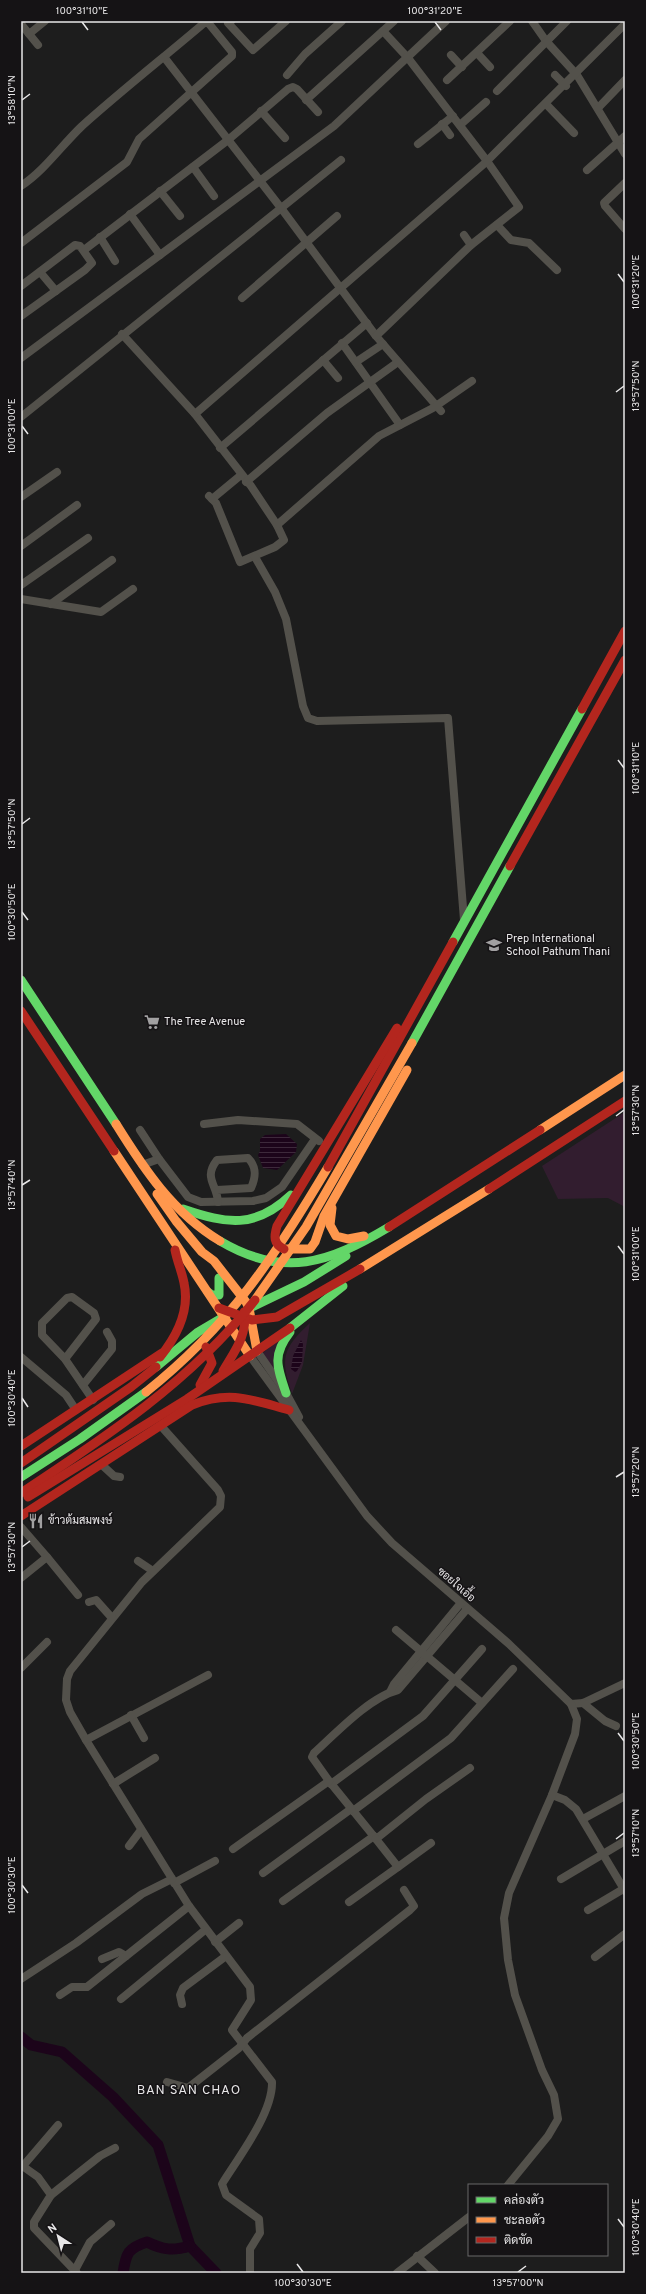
<svg xmlns="http://www.w3.org/2000/svg" width="646" height="2294" viewBox="0 0 646 2294" font-family="Overpass,Sarabun,sans-serif">
<style>
.green{fill:#321d2f}
.water{fill:url(#water-rules)}
.lines{fill:none;stroke-linecap:round;stroke-linejoin:round}
.river{stroke:#1c041a;stroke-width:11}
.street{stroke:#53514b;stroke-width:8}
.fast{stroke:#63d668;stroke-width:9}
.slow{stroke:#ff974d;stroke-width:9}
.jam{stroke:#b3261e;stroke-width:9}
.ticks{fill:none;stroke:#e8e7e8;stroke-width:1.5}
.labels{text-anchor:middle;dominant-baseline:central;stroke-width:3;stroke-linejoin:round;paint-order:stroke}
.poi-label{font-size:11px;fill:#e8e7e8;stroke:#151315;text-anchor:start}
.street-label{font-size:11px;fill:#e8e7e8;stroke:#151315}
.quarter-label{font-size:13px;letter-spacing:1px;fill:#e8e7e8;stroke:#151315}
.neatline{fill:none;stroke:#e8e7e8;stroke-width:1.5}
.ticks-label{font-size:10px;text-anchor:middle;fill:#e8e7e8}
</style>
<defs>
<pattern id="water-rules" width="6" height="5" patternUnits="userSpaceOnUse"><rect width="6" height="5" fill="#1c041a"/><path d="M0 2.5h6" fill="none" stroke="#3d293b"/></pattern>
</defs>
<rect width="100%" height="100%" fill="#1d1d1d"/>
<!-- green -->
<g class="green">
<path d="M625 1112V1207L608 1198 558 1199 542 1166Z"/>
<path d="M310 1323 303 1365 292 1394C280 1358 282 1349 310 1323Z"/>
<path d="M292 1330 278 1348 276 1378 260 1355Z"/>
</g>
<!-- water -->
<g class="water">
<path d="M286 1134 297 1144 296 1152 277 1170 263 1168 258 1155 260 1151V1139L265 1135Z"/>
<path d="M301 1340 303 1344 302 1362 297 1371 295 1372 291 1369 293 1356Z"/>
</g>
<g class="lines">
<!-- river -->
<g class="river">
<path d="M21 2037 31 2045 62 2052 113 2097 158 2145 190 2246 216 2273"/>
<path d="M123 2273C126 2253 128 2248 147 2242 163 2250 173 2251 190 2246"/>
</g>
<!-- street -->
<g class="street">
<path d="M231 21 228 23 253 50 286 21"/>
<path d="M532 21 546 41 577 75 625 154"/>
<path d="M21 24 38 45"/>
<path d="M29 34 45 21"/>
<path d="M477 53 490 67"/>
<path d="M451 55 462 67"/>
<path d="M164 57 281 208 376 336 441 411"/>
<path d="M287 75 305 54 342 21"/>
<path d="M555 75 566 86"/>
<path d="M447 80 510 21"/>
<path d="M497 91 567 21"/>
<path d="M306 100 394 21"/>
<path d="M546 104 574 133"/>
<path d="M598 108 625 80"/>
<path d="M261 111 285 138"/>
<path d="M442 124 450 135"/>
<path d="M460 125 486 102"/>
<path d="M418 144 453 116"/>
<path d="M193 167 214 196"/>
<path d="M587 170 625 136"/>
<path d="M625 183 604 203 605 206 625 229"/>
<path d="M21 186C45 170 61 146 82 126 121 91 163 58 203 24L207 22 210 25 232 52V56L139 139 127 162 21 243"/>
<path d="M160 191 180 216"/>
<path d="M130 214 160 255"/>
<path d="M497 225 511 240 529 243 557 270"/>
<path d="M464 235 471 245"/>
<path d="M100 237 115 261"/>
<path d="M84 250 228 140 288 89 293 87 297 89 318 112"/>
<path d="M40 272 56 291"/>
<path d="M21 286 75 245 80 246 92 263 85 270 21 316"/>
<path d="M242 298 337 216"/>
<path d="M122 334 195 414 251 486 277 525 284 540 275 547 240 562 216 503 209 496"/>
<path d="M376 336 471 245 519 207 487 161 408 58 383 31"/>
<path d="M342 343 400 425"/>
<path d="M21 358 334 126 446 21"/>
<path d="M323 360 338 378"/>
<path d="M356 362 383 344"/>
<path d="M195 414 485 163 625 24"/>
<path d="M21 417 341 160"/>
<path d="M220 448 367 323"/>
<path d="M246 482 327 413 398 362"/>
<path d="M21 497 57 472"/>
<path d="M212 499 241 475"/>
<path d="M277 525 379 436 433 408 472 381"/>
<path d="M21 546 77 505"/>
<path d="M255 557 275 592 286 619 303 706 308 718 317 721 448 718 464 920"/>
<path d="M21 585 88 538"/>
<path d="M21 599 101 612 133 589"/>
<path d="M51 604 112 560"/>
<path d="M204 1124 238 1120 297 1124 319 1141"/>
<path d="M140 1130 159 1159"/>
<path d="M142 1165 159 1159 188 1197 201 1202 253 1201 266 1198 282 1187 315 1139"/>
<path d="M217 1190 251 1188C256 1177 257 1167 248 1158L217 1160C203 1178 217 1184 218 1202"/>
<path d="M257 1351 286 1393 299 1417"/>
<path d="M250 1356 367 1516 392 1543 509 1644 571 1704 583 1703 625 1683"/>
<path d="M21 1357 66 1395 76 1410"/>
<path d="M65 1359 96 1319 94 1313 72 1297 67 1298 42 1323V1335L65 1359 93 1400"/>
<path d="M83 1385 112 1349V1341L107 1332"/>
<path d="M161 1426 218 1490 221 1496 220 1507 142 1582 70 1671 67 1679 66 1700 70 1712 86 1740 189 1906 250 1987 251 2000 232 2030 272 2082C273 2113 238 2158 222 2184L226 2195 259 2219 260 2233 250 2249V2273"/>
<path d="M102 1465 114 1476 120 1477"/>
<path d="M21 1527 47 1557"/>
<path d="M138 1561 153 1571"/>
<path d="M21 1578 47 1557 78 1595"/>
<path d="M89 1602 96 1600 112 1618"/>
<path d="M467 1609 398 1690C370 1697 336 1733 314 1753L312 1757 329 1781 376 1839 426 1799 470 1768"/>
<path d="M396 1630 482 1703"/>
<path d="M21 1668 47 1642"/>
<path d="M390 1692 394 1684 460 1604"/>
<path d="M583 1703 605 1721 616 1726"/>
<path d="M131 1715 144 1738"/>
<path d="M86 1740 208 1675"/>
<path d="M113 1784 155 1758"/>
<path d="M331 1784 423 1716 482 1649"/>
<path d="M552 1795 565 1800 576 1809 625 1891"/>
<path d="M353 1811 451 1738 513 1669"/>
<path d="M583 1819 625 1796"/>
<path d="M129 1846 141 1830"/>
<path d="M233 1849 329 1781"/>
<path d="M398 1867 431 1843"/>
<path d="M263 1873 351 1809"/>
<path d="M561 1879 625 1841"/>
<path d="M174 1883 215 1861"/>
<path d="M283 1901 374 1836"/>
<path d="M349 1902 398 1867 376 1839"/>
<path d="M588 1910 625 1888"/>
<path d="M215 1942 239 1923"/>
<path d="M595 1957 625 1934"/>
<path d="M102 1959 119 1952 126 1956"/>
<path d="M21 1979 76 1943 142 1894 172 1879"/>
<path d="M60 1995 72 1987H87L189 1906"/>
<path d="M121 1999 205 1930"/>
<path d="M182 2004 180 1995 183 1988 226 1956"/>
<path d="M167 2082 188 2088 239 2048 247 2038 410 1910 414 1906 404 1890"/>
<path d="M21 2165 38 2177 51 2195 34 2222V2228L77 2273"/>
<path d="M23 2166 58 2125"/>
<path d="M508 2185 548 2136 558 2119 554 2095 542 2070 515 1995 508 1960 504 1918 509 1893 552 1795 575 1734 577 1719 571 1704"/>
<path d="M51 2195 100 2156 115 2148"/>
<path d="M417 2256 435 2273"/>
<path d="M75 2270 90 2242 111 2224"/>
<path d="M397 2273 469 2217"/>
</g>
<!-- fast -->
<g class="fast">
<path d="M453 942 582 709"/>
<path d="M21 980 116 1124"/>
<path d="M412 1043 510 866"/>
<path d="M183 1209C227 1224 255 1229 291 1195"/>
<path d="M220 1241C284 1279 329 1263 389 1227"/>
<path d="M208 1292 212 1295H219V1278"/>
<path d="M252 1307 304 1282 346 1256"/>
<path d="M290 1328 343 1286"/>
<path d="M156 1367 198 1332 220 1319"/>
<path d="M286 1393C277 1367 272 1355 290 1332"/>
<path d="M21 1477 80 1439 146 1392"/>
</g>
<!-- slow -->
<g class="slow">
<path d="M116 1124C144 1169 173 1213 220 1241"/>
<path d="M540 1130 625 1075"/>
<path d="M114 1151 250 1356"/>
<path d="M157 1194 176 1221 202 1252 214 1261 246 1302 249 1308 257 1351"/>
<path d="M332 1208 330 1225 336 1236 348 1239 364 1236"/>
<path d="M284 1249H310L315 1242 324 1216 407 1070"/>
<path d="M360 1269 489 1189"/>
<path d="M255 1300 306 1227 412 1043"/>
<path d="M146 1392C230 1325 274 1258 328 1167"/>
</g>
<!-- jam -->
<g class="jam">
<path d="M582 709 625 631"/>
<path d="M510 866 625 660"/>
<path d="M21 1011 114 1151"/>
<path d="M328 1167 453 942"/>
<path d="M489 1189 625 1101"/>
<path d="M389 1227 540 1130"/>
<path d="M284 1249C273 1244 274 1236 277 1226L397 1028"/>
<path d="M219 1308 252 1320 277 1317 360 1269"/>
<path d="M160 1357C177 1336 190 1310 184 1283 182 1272 177 1261 175 1250"/>
<path d="M223 1371C234 1352 248 1335 244 1312"/>
<path d="M200 1385 212 1363 206 1347"/>
<path d="M21 1446 162 1353"/>
<path d="M21 1463 131 1387 156 1367"/>
<path d="M21 1493C106 1437 191 1381 255 1300"/>
<path d="M28 1497 187 1399 290 1328"/>
<path d="M21 1516 192 1405C230 1390 252 1400 289 1410"/>
</g>
</g>
<!-- ticks -->
<path class="ticks" d="M82 22 88 30M435 22 441 30M22 100 30 94M618 274 624 282M616 392 624 386M22 426 28 434M618 760 624 768M22 824 30 818M22 912 28 920M616 1116 624 1110M22 1185 30 1180M618 1246 624 1254M22 1398 28 1407M616 1477 624 1472M22 1547 30 1541M618 1733 624 1741M616 1839 624 1833M22 1885 28 1893M618 2219 624 2227M297 2264 303 2272M518 2272 526 2266"/>
<!-- icons -->
<defs>
<symbol id="school-bare" viewBox="-9 -9 18 18"><path d="M0-5L7-2L0 1L-7-2ZM-4 1L0 2.5L4 1V4Q0 6-4 4Z" fill="#a1a0a1" stroke="#151315" stroke-width="2.5" paint-order="stroke"/></symbol>
<symbol id="supermarket-bare" viewBox="-9 -9 18 18"><path d="M-6-5.5h2.5l.6 2H6L4.5 2H-2.5L-4.4-4H-6ZM-1.5 3.2a1.3 1.3 0 1 0 .1 0ZM3 3.2a1.3 1.3 0 1 0 .1 0Z" fill="#a1a0a1" stroke="#151315" stroke-width="2.5" paint-order="stroke"/></symbol>
<symbol id="restaurant-bare" viewBox="-9 -9 18 18"><path d="M-5-6h1v4h1v-4h1v4h1v-4h1v5L-1.5 .5V6h-2V.5L-5-1ZM5-6V6H3V1.5H1.5Q1.5-4 5-6Z" fill="#a1a0a1" stroke="#151315" stroke-width="2.5" paint-order="stroke"/></symbol>
</defs>
<g fill-rule="evenodd">
<use href="#school-bare" x="483" y="934" width="22" height="22"/>
<use href="#supermarket-bare" x="141" y="1011" width="22" height="22"/>
<use href="#restaurant-bare" x="25" y="1510" width="22" height="22"/>
</g>
<g class="labels">
<!-- poi labels -->
<g class="poi-label">
<text x="506" y="939">Prep International<tspan x="506" dy="13">School Pathum Thani</tspan></text>
<text x="164" y="1022">The Tree Avenue</text>
<text x="48" y="1521">ข้าวต้มสมพงษ์</text>
</g>
<!-- street labels -->
<g class="street-label">
<text transform="translate(456 1585) rotate(41)">ซอยใจเอื้อ</text>
</g>
<!-- quarter labels -->
<g class="quarter-label">
<text x="189" y="2091">BAN SAN CHAO</text>
</g>
</g>
<!-- border -->
<rect width="646" height="2294" fill="none" stroke="#151315" stroke-width="44"/>
<!-- legend -->
<rect x="468" y="2184" width="140" height="72" fill="#151315" stroke="#696869"/>
<rect x="476" y="2197" width="20" height="6" fill="#63d668" stroke="#696869"/>
<text x="504" y="2204" font-size="12" fill="#e8e7e8">คล่องตัว</text>
<rect x="476" y="2217" width="20" height="6" fill="#ff974d" stroke="#696869"/>
<text x="504" y="2224" font-size="12" fill="#e8e7e8">ชะลอตัว</text>
<rect x="476" y="2237" width="20" height="6" fill="#b3261e" stroke="#696869"/>
<text x="504" y="2244" font-size="12" fill="#e8e7e8">ติดขัด</text>
<!-- north arrow -->
<g transform="translate(58 2236) rotate(324)" stroke="#151315" stroke-width="3" paint-order="stroke">
<path d="M0-3L7 15L0 10L-7 15Z" fill="#e8e7e8"/>
<text y="-6" font-size="11" font-weight="bold" text-anchor="middle" fill="#e8e7e8">N</text>
</g>
<rect x="22" y="22" width="602" height="2250" class="neatline"/>
<g class="ticks-label">
<text x="82" y="14">100°31'10"E</text>
<text x="435" y="14">100°31'20"E</text>
<text transform="translate(11 100) rotate(-90)" y="4">13°58'10"N</text>
<text transform="translate(635 282) rotate(-90)" y="4">100°31'20"E</text>
<text transform="translate(635 386) rotate(-90)" y="4">13°57'50"N</text>
<text transform="translate(11 426) rotate(-90)" y="4">100°31'00"E</text>
<text transform="translate(635 768) rotate(-90)" y="4">100°31'10"E</text>
<text transform="translate(11 824) rotate(-90)" y="4">13°57'50"N</text>
<text transform="translate(11 912) rotate(-90)" y="4">100°30'50"E</text>
<text transform="translate(635 1110) rotate(-90)" y="4">13°57'30"N</text>
<text transform="translate(11 1185) rotate(-90)" y="4">13°57'40"N</text>
<text transform="translate(635 1254) rotate(-90)" y="4">100°31'00"E</text>
<text transform="translate(11 1398) rotate(-90)" y="4">100°30'40"E</text>
<text transform="translate(635 1472) rotate(-90)" y="4">13°57'20"N</text>
<text transform="translate(11 1547) rotate(-90)" y="4">13°57'30"N</text>
<text transform="translate(635 1741) rotate(-90)" y="4">100°30'50"E</text>
<text transform="translate(635 1833) rotate(-90)" y="4">13°57'10"N</text>
<text transform="translate(11 1885) rotate(-90)" y="4">100°30'30"E</text>
<text transform="translate(635 2227) rotate(-90)" y="4">100°30'40"E</text>
<text x="303" y="2286">100°30'30"E</text>
<text x="518" y="2286">13°57'00"N</text>
</g>
</svg>
